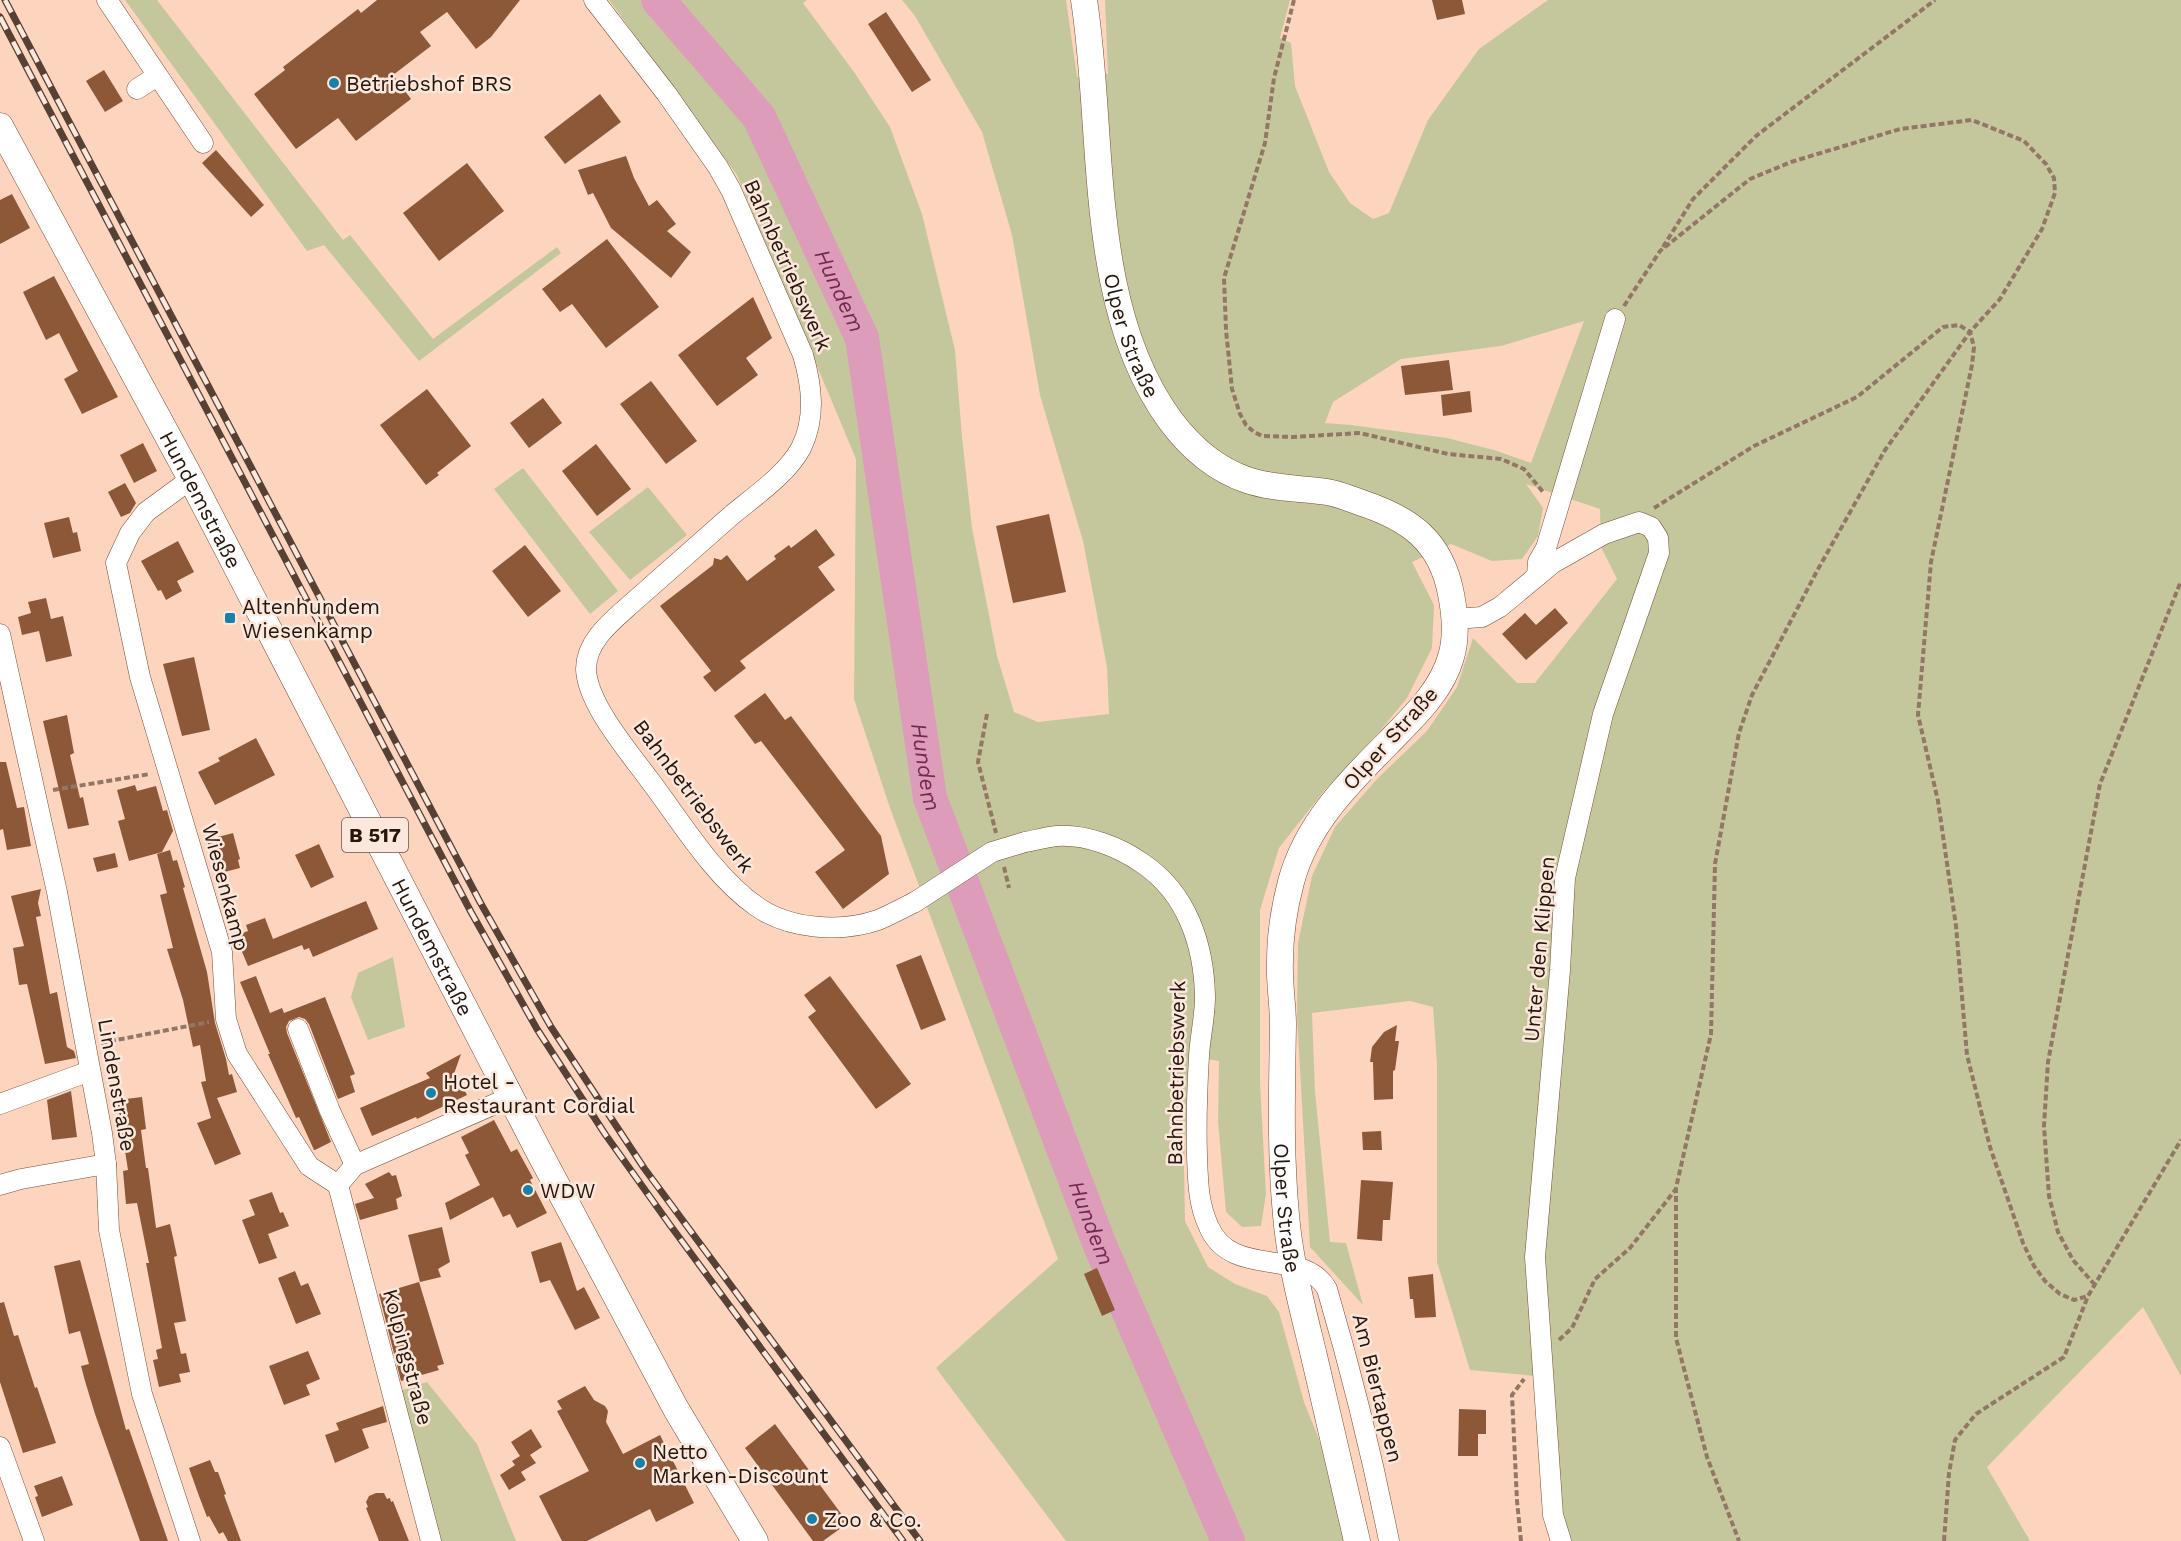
<svg xmlns="http://www.w3.org/2000/svg" width="2181" height="1541" viewBox="0 0 2181 1541" font-family="'Work Sans',sans-serif">
<style>
.green{fill:#c4c79c;fill-rule:evenodd}
.lines{fill:none;stroke-linecap:round;stroke-linejoin:round}
.river{stroke:#dd9cb9;stroke-width:34}
.building{fill:#8d5837}
.minor-casing{stroke:#774d34;stroke-width:21}
.major-casing{stroke:#774d34;stroke-width:27}
.path{stroke:#937766;stroke-width:4;stroke-dasharray:6 3;stroke-linecap:butt}
.minor{stroke:#fff;stroke-width:20}
.major{stroke:#fff;stroke-width:26}
.rail-casing{stroke:#574134;stroke-width:7}
.rail{stroke:#fbe7db;stroke-width:4.5;stroke-dasharray:14;stroke-linecap:butt}
.minor-bridge-casing{stroke:#774d34;stroke-width:21;stroke-linecap:butt}
.minor-bridge{stroke:#fff;stroke-width:20}
.poi-dot{fill:#1881aa;stroke:#fbe7db;stroke-width:2}
.labels{text-anchor:middle;dominant-baseline:central;stroke-width:5;stroke-linejoin:round;paint-order:stroke}
.shield{fill:#fbe7db;stroke:#665449;stroke-width:1.5}
.shield-label{font-size:20px;font-weight:bold;fill:#26150b}
.poi-label{font-size:21px;fill:#26150b;stroke:#fbe7db;text-anchor:start}
.street-label{font-size:21px;fill:#26150b;stroke:#fbe7db}
.water-label{font-size:22px;font-style:italic;fill:#742950;stroke:#fbe7db}
</style>
<rect width="100%" height="100%" fill="#fdd5be"/>
<!-- green -->
<g class="green">
<path d="M125 0H157L343 240 350 235 433 339 557 247 561 253 419 361 324 245 307 251Z"/>
<path d="M609 0H807L803 3 854 72 890 127 922 214 955 350 962 437 972 528 997 656 1014 712 1038 722 1109 714 1107 667 1083 541 1040 395 1012 235 982 132 915 16 902 0H1066L1077 77 1108 74 1105 0H1290L1280 38 1291 43 1295 86 1329 172 1350 203 1373 219 1389 213 1428 120 1479 49 1548 0H2181V1376L2143 1307 1987 1467 2030 1541H1554L1536 1376 1470 1370 1437 1262V1064L1433 1007 1410 1001 1312 1013 1315 1092 1330 1242 1346 1243 1363 1305 1310 1247 1297 1015 1298 943 1312 876 1335 827 1378 778 1427 731 1457 687 1473 638 1517 683H1535L1617 579 1601 547 1600 509 1526 484 1543 508 1538 536 1522 559 1492 561 1451 544 1412 562 1434 605 1432 648 1407 698 1379 732 1324 791 1279 848 1260 910V1083L1266 1194 1261 1226 1242 1227 1226 1212 1218 1121 1219 1061 1189 1056 1184 1167 1185 1221 1208 1267 1235 1284 1267 1296 1279 1312 1304 1402 1328 1462 1346 1541H1066L936 1368 1058 1259 890 808 854 699 856 459 737 175ZM1584 321 1531 463 1494 450 1447 438 1351 425 1325 423 1333 402 1401 359 1501 346Z"/>
<path d="M523 468 618 591 590 614 494 489Z"/>
<path d="M648 487 687 535 630 580 589 532Z"/>
<path d="M393 957 405 1027 368 1040 351 997 358 973Z"/>
<path d="M427 1382 477 1444 516 1541H441L400 1391Z"/>
</g>
<g class="lines">
<!-- river -->
<path class="river" id="s1" d="M658 0 759 117 862 338 930 798 1099 1243 1228 1541"/>
</g>
<!-- building -->
<g class="building">
<path d="M377 0H520L491 37 476 49 447 12 420 32 431 46 393 75 411 99 356 141 338 118 296 149 254 94 285 70 283 67 358 9 361 13Z"/>
<path d="M1432 0H1462L1465 14 1437 20Z"/>
<path d="M886 12 931 80 912 92 868 24Z"/>
<path d="M104 70 123 101 105 112 86 81Z"/>
<path d="M600 94 621 122 565 164 544 137Z"/>
<path d="M216 150 264 205 251 217 202 163Z"/>
<path d="M626 156 634 178 649 206 657 200 676 224 667 231 691 252 671 278 611 228 593 193 588 195 578 170Z"/>
<path d="M467 163 504 211 439 261 403 213Z"/>
<path d="M12 194 30 228 0 244V200Z"/>
<path d="M607 239 659 307 606 348 572 304 560 312 542 289Z"/>
<path d="M54 276 118 397 82 414 64 379 78 371 59 333 46 340 23 292Z"/>
<path d="M753 297 772 338 746 358 758 375 717 406 678 355Z"/>
<path d="M1449 360 1453 390 1405 395 1401 366Z"/>
<path d="M651 381 697 441 666 464 620 404Z"/>
<path d="M427 389 471 446 437 473 439 475 426 485 380 425Z"/>
<path d="M1470 391 1472 412 1443 416 1441 395Z"/>
<path d="M543 398 562 423 529 448 510 423Z"/>
<path d="M143 443 157 471 134 483 120 455Z"/>
<path d="M596 444 631 489 597 516 562 471Z"/>
<path d="M125 483 136 503 130 513 121 517 108 492Z"/>
<path d="M1049 514 1066 592 1013 603 996 526Z"/>
<path d="M69 517 73 533 77 532 81 551 53 558 44 523Z"/>
<path d="M816 529 835 555 818 567 835 590 740 661 746 668 715 692 703 677 711 671 660 606 713 565 714 558 721 560 727 555 747 581 776 559 774 556 789 545 791 548Z"/>
<path d="M178 541 194 572 177 581 182 591 166 600 161 590 158 591 141 561Z"/>
<path d="M525 545 561 591 528 617 492 571Z"/>
<path d="M46 598 51 619 63 616 72 656 46 662 39 631 22 635 18 617 31 613 28 602Z"/>
<path d="M1555 608 1568 623 1526 660 1502 634 1525 613 1536 625Z"/>
<path d="M194 657 210 730 182 736 163 664Z"/>
<path d="M765 693 785 720 791 716 881 836 889 874 843 909 815 872 845 850 761 741 755 744 734 716Z"/>
<path d="M67 715 74 753 70 755 80 798 83 797 89 825 68 829 43 721Z"/>
<path d="M256 738 275 775 215 805 198 772 220 761 218 758Z"/>
<path d="M0 762H6L17 808 24 807 31 846 7 850 3 829 0 830Z"/>
<path d="M135 785 137 791 156 786 163 811 167 810 173 831 162 852 129 861 118 821 125 819 117 790Z"/>
<path d="M233 833 240 859 238 860 240 868 217 874 207 840Z"/>
<path d="M319 844 334 877 311 888 295 855Z"/>
<path d="M170 850 173 861 177 860 185 887 183 888 207 972 215 1023 226 1059 229 1075 232 1074 237 1092 217 1098 241 1154 215 1165 197 1123 211 1118 201 1082 206 1081 200 1045 193 1047 183 1000 167 949 173 948 160 895 167 893 157 854Z"/>
<path d="M115 853 118 867 97 872 93 858Z"/>
<path d="M41 889 38 903 41 916 36 917 50 994 57 992 67 1047 74 1051 76 1058 45 1064 27 984 19 985 13 948 24 946 11 896Z"/>
<path d="M366 901 378 929 313 957 309 948 304 950 302 945 248 966 237 940 241 938 240 934 248 931 246 925 265 918 273 939Z"/>
<path d="M921 955 946 1020 921 1030 896 965Z"/>
<path d="M256 976 270 1013 282 1008 284 1013 325 997 355 1074 350 1076 355 1092 338 1099 309 1024 305 1019 299 1017 289 1021 286 1027 287 1033 331 1142 315 1150H314L299 1117 296 1118 268 1054H270L240 982Z"/>
<path d="M830 976 911 1084 876 1109 808 1017 816 1011 804 995Z"/>
<path d="M1397 1025 1395 1041H1399L1395 1070 1393 1071V1099L1374 1100 1373 1062H1370L1372 1047 1384 1032Z"/>
<path d="M461 1054 450 1085 459 1080 467 1095 417 1119 416 1117 372 1136 360 1108 430 1078 426 1073Z"/>
<path d="M71 1091 77 1137 52 1140 47 1100Z"/>
<path d="M142 1097 146 1129 141 1130 146 1168H148L156 1228 170 1224 177 1256 174 1257 186 1321 174 1323 181 1354 186 1353 190 1372 179 1374 181 1382 159 1387 153 1360 158 1359 156 1350 162 1348 146 1263H149L137 1203 126 1204 123 1171 128 1170 117 1100Z"/>
<path d="M494 1120 511 1152 517 1149 533 1178 530 1180 547 1213 517 1228 510 1214 503 1217 493 1197 450 1220 445 1203 480 1185 465 1155 469 1153 461 1137Z"/>
<path d="M1381 1131 1382 1150H1363L1362 1132Z"/>
<path d="M389 1172 392 1176 396 1175 402 1196 396 1199 398 1209 360 1220 355 1204 374 1198 365 1184Z"/>
<path d="M1361 1180 1393 1182 1390 1220H1383L1382 1241 1357 1239Z"/>
<path d="M272 1192 280 1213 283 1212 289 1226 268 1234 277 1258 259 1264 242 1220 255 1215 249 1200Z"/>
<path d="M442 1227 450 1262 438 1269 441 1277 420 1282 408 1235Z"/>
<path d="M561 1242 577 1291 584 1287 600 1318 575 1330 550 1280 540 1283 531 1252Z"/>
<path d="M80 1260 126 1430 129 1429 168 1541H140L95 1414 85 1381 81 1366 89 1364 80 1331 69 1334 54 1266Z"/>
<path d="M1097 1268 1115 1310 1102 1316 1084 1274Z"/>
<path d="M295 1271 301 1286 308 1283 321 1314 296 1324 278 1278Z"/>
<path d="M1433 1274 1436 1317 1415 1318 1413 1299H1410L1408 1277Z"/>
<path d="M419 1282 444 1364 437 1366 439 1370 401 1381 379 1294Z"/>
<path d="M4 1302 14 1336 18 1335 35 1388 37 1387 56 1443 23 1453 0 1382V1303Z"/>
<path d="M308 1351 320 1379 306 1385 310 1395 284 1405 269 1366Z"/>
<path d="M585 1386 594 1400 605 1406 608 1411 606 1422 623 1454 660 1435 694 1503 656 1522 650 1509 587 1541H562L539 1496 589 1471 557 1411 562 1409 557 1401Z"/>
<path d="M383 1406 387 1422 362 1429 369 1448 335 1463 325 1435 339 1430 336 1423Z"/>
<path d="M1459 1409 1486 1410V1434H1478V1456H1458Z"/>
<path d="M775 1424 848 1523 823 1541H813L745 1448Z"/>
<path d="M531 1429 542 1447 530 1455 536 1463 521 1472 526 1480 509 1490 500 1475 515 1465 512 1461 520 1456 511 1442Z"/>
<path d="M210 1460 215 1472H218L226 1494 224 1495 241 1541H228L223 1532 219 1534 209 1516 207 1517 199 1496 189 1468Z"/>
<path d="M62 1476 73 1505 42 1517 35 1497 38 1496 34 1486Z"/>
<path d="M376 1493H384L387 1499 390 1498 391 1502 393 1501 409 1541H379L366 1508 368 1507 366 1502 369 1496Z"/>
</g>
<g class="lines">
<defs>
<g id="minor">
<path d="M107 0 203 143"/>
<path d="M594 0 666 93 718 167 731 190 803 355C812 386 816 418 801 448 788 473 755 496 733 514 699 544 665 574 631 604 612 621 586 641 586 669 587 703 628 751 648 778 680 820 713 876 756 906 788 929 840 933 878 920 890 915 903 908 915 902"/>
<path d="M137 89 157 76"/>
<path d="M191 479 146 512 130 533 116 563 140 677 222 952 226 1019 237 1054 309 1166 338 1185 355 1165 511 1097"/>
<path d="M1537 576 1538 562 1546 548 1615 319"/>
<path d="M1455 619 1482 617 1500 607 1553 563 1604 534 1639 522 1651 527 1658 538 1659 553 1603 714 1565 878 1560 970 1535 1257 1553 1515 1561 1541"/>
<path d="M0 634 57 892 102 1133 106 1164 109 1230 142 1394 190 1541"/>
<path d="M1025 842C1036 840 1046 837 1057 836 1086 834 1119 847 1142 863 1187 893 1204 945 1205 997 1205 1017 1200 1037 1199 1056 1197 1090 1196 1123 1197 1156 1198 1181 1198 1204 1209 1227 1231 1279 1304 1247 1327 1289 1352 1374 1372 1455 1389 1541"/>
<path d="M298 1029 330 1111 355 1165"/>
<path d="M0 1104 90 1071"/>
<path d="M0 1185 21 1179 106 1164"/>
<path d="M338 1185 431 1541"/>
<path d="M0 1447 34 1541"/>
</g>
<g id="major">
<path id="s2" d="M1084 0C1105 134 1086 305 1170 420 1190 447 1215 469 1247 480 1273 489 1301 488 1327 492 1339 494 1351 499 1362 503 1410 519 1441 541 1451 594 1455 614 1457 637 1451 657 1441 692 1413 717 1388 743 1348 783 1306 825 1291 882 1284 908 1280 935 1280 962 1279 983 1283 1004 1283 1025 1282 1088 1280 1152 1286 1215 1290 1263 1303 1310 1314 1356 1328 1418 1343 1479 1357 1541"/>
<path id="s3" d="M0 126 191 479 538 1150 676 1409 755 1541"/>
</g>
</defs>
<!-- minor casing -->
<use href="#minor" class="minor-casing"/>
<!-- major casing -->
<use href="#major" class="major-casing"/>
<!-- path -->
<g class="path">
<path d="M1294 0 1274 78 1265 143 1224 278 1226 330 1232 389 1240 414 1246 425 1254 432 1262 436 1292 437 1360 433 1448 454 1501 459 1524 469 1543 492"/>
<path d="M1663 247 1693 199 1756 136 1935 0"/>
<path d="M1624 306 1660 251 1750 179 1791 162 1900 129 1972 120 2024 141 2046 164 2054 178 2055 193 2042 229 2000 299 1970 332 1885 450 1817 571 1752 695 1739 733 1715 864 1711 1034 1676 1188V1338L1707 1457 1739 1541"/>
<path d="M1654 508 1754 446 1857 397 1943 327 1959 325 1970 332 1974 347 1972 365 1931 562 1918 715 1938 801 1956 926 1967 1055 1990 1147 2023 1243 2034 1266 2045 1281 2060 1294 2074 1300 2088 1296"/>
<path d="M987 714 978 762 996 833"/>
<path d="M53 790 150 774"/>
<path d="M1004 867 1009 888"/>
<path d="M101 1043 209 1022"/>
<path d="M2095 1285 2073 1260 2058 1232 2049 1196 2044 1126 2048 1062 2100 784 2181 581"/>
<path d="M1559 1340 1572 1328 1595 1279 1630 1248 1676 1189"/>
<path d="M1521 1541 1517 1501 1512 1395 1524 1379"/>
<path d="M1944 1541 1949 1473 1955 1440 1976 1414 2064 1357 2088 1296 2181 1140"/>
</g>
<!-- minor -->
<use href="#minor" class="minor"/>
<!-- major -->
<use href="#major" class="major"/>
<defs>
<g id="rail">
<path d="M5 0 480 902 551 1027 644 1168 920 1541"/>
<path d="M0 17 471 912 537 1029 605 1134 670 1225 903 1541"/>
</g>
</defs>
<!-- rail casing -->
<use href="#rail" class="rail-casing"/>
<!-- rail -->
<use href="#rail" class="rail"/>
<defs>
<path id="minor-bridge" d="M915 902 992 852 1025 842"/>
</defs>
<!-- minor-bridge casing -->
<use href="#minor-bridge" class="minor-bridge-casing"/>
<!-- minor-bridge -->
<use href="#minor-bridge" class="minor-bridge"/>
</g>
<!-- markers -->
<g class="poi-dot">
<circle cx="334" cy="83" r="6"/>
<rect x="224" y="612" width="12" height="12" rx="3"/>
<circle cx="431" cy="1093" r="6"/>
<circle cx="528" cy="1190" r="6"/>
<circle cx="640" cy="1463" r="6"/>
<circle cx="812" cy="1519" r="6"/>
</g>
<g class="labels">
<!-- shield labels -->
<rect class="shield" x="342" y="818" width="66" height="34" rx="4.5"/>
<g class="shield-label">
<text x="375" y="835">B 517</text>
</g>
<!-- poi labels -->
<g class="poi-label">
<text x="346" y="83">Betriebshof BRS</text>
<text x="242" y="606">Altenhundem<tspan x="242" dy="24">Wiesenkamp</tspan></text>
<text x="443" y="1081">Hotel -<tspan x="443" dy="24">Restaurant Cordial</tspan></text>
<text x="540" y="1190">WDW</text>
<text x="652" y="1451">Netto<tspan x="652" dy="24">Marken-Discount</tspan></text>
<text x="824" y="1519">Zoo &amp; Co.</text>
</g>
<!-- street labels -->
<g class="street-label">
<text transform="translate(788 265) rotate(66)">Bahnbetriebswerk</text>
<text stroke="none"><textPath href="#s2" startOffset="340">Olper Straße</textPath></text>
<text stroke="none"><textPath href="#s3" startOffset="424">Hundemstraße</textPath></text>
<text transform="translate(1390 738) rotate(-48)">Olper Straße</text>
<text transform="translate(694 796) rotate(53)">Bahnbetriebswerk</text>
<text transform="translate(226 887) rotate(75)">Wiesenkamp</text>
<text stroke="none"><textPath href="#s3" startOffset="928">Hundemstraße</textPath></text>
<text transform="translate(1539 949) rotate(-85)">Unter den Klippen</text>
<text transform="translate(1176 1073) rotate(-89)">Bahnbetriebswerk</text>
<text transform="translate(117 1085) rotate(80)">Lindenstraße</text>
<text stroke="none"><textPath href="#s2" startOffset="1456">Olper Straße</textPath></text>
<text transform="translate(408 1357) rotate(75)">Kolpingstraße</text>
<text transform="translate(1378 1388) rotate(76)">Am Biertappen</text>
</g>
<!-- water labels -->
<g class="water-label">
<text stroke="none"><textPath href="#s1" startOffset="346">Hundem</textPath></text>
<text stroke="none"><textPath href="#s1" startOffset="832">Hundem</textPath></text>
<text stroke="none"><textPath href="#s1" startOffset="1318">Hundem</textPath></text>
</g>
</g>
</svg>
